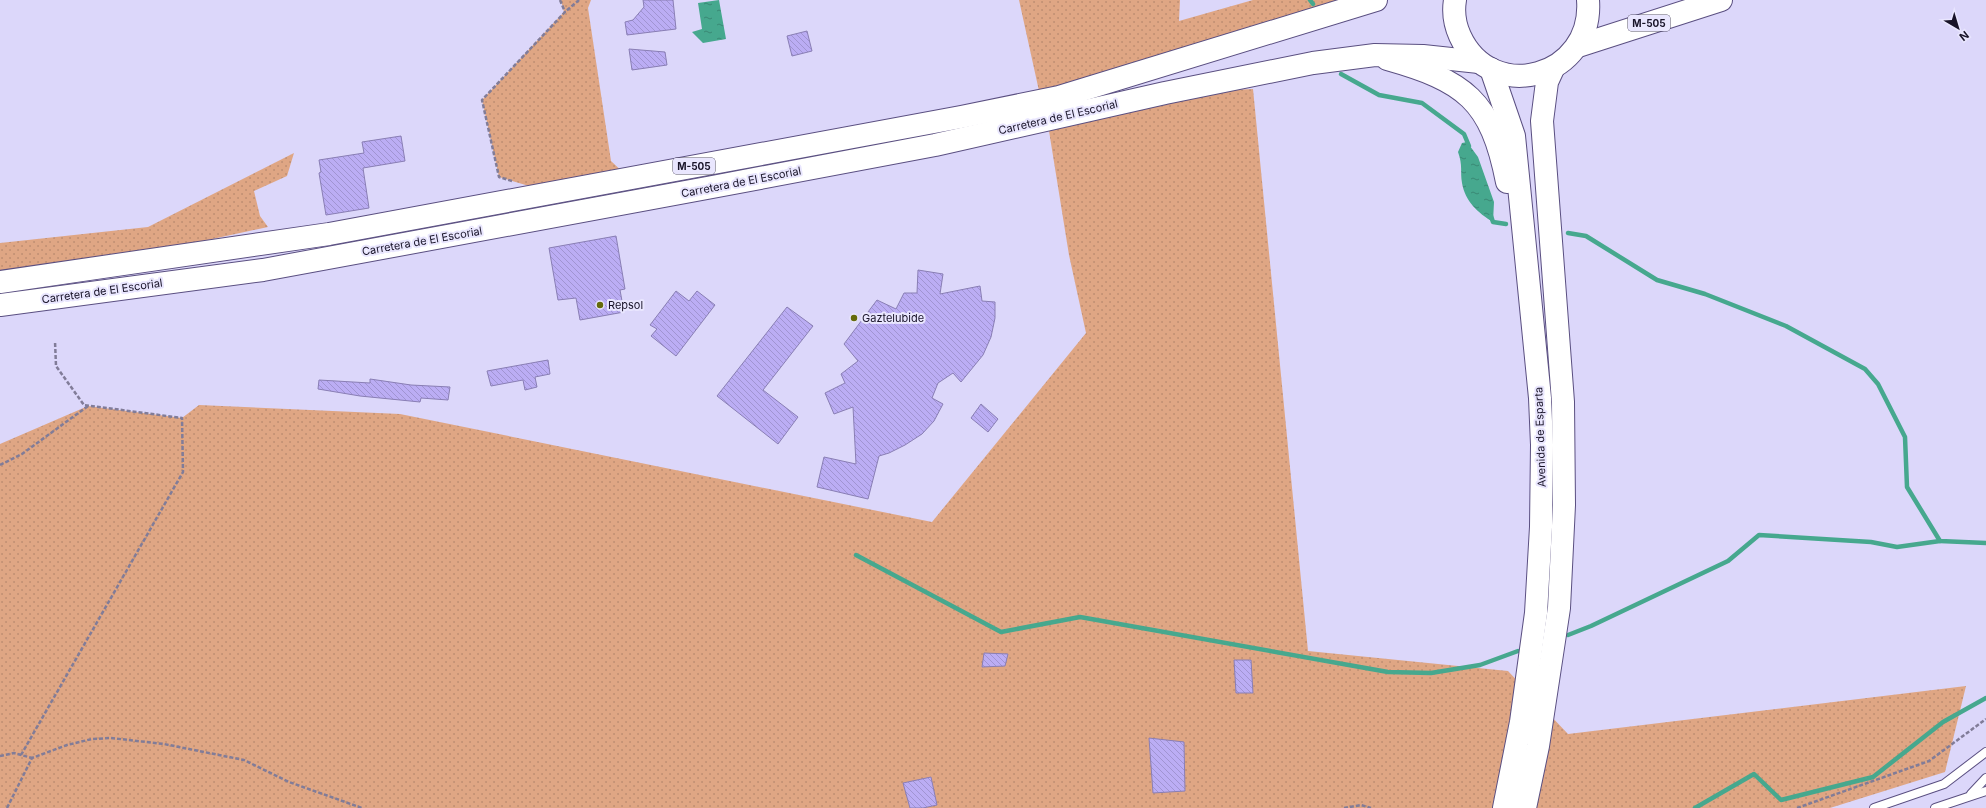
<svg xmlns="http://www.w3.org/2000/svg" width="1986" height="808" viewBox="0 0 1986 808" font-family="Inter,sans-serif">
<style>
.grass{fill:url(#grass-dots)}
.water{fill:url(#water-ripples)}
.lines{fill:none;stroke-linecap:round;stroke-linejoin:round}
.stream{stroke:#46a88e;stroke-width:4.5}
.building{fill:url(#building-back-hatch);stroke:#897eb4}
.service-casing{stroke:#5a4f81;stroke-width:10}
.secondary-casing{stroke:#5a4f81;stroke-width:24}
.trunk-casing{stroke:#5a4f81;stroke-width:24}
.path{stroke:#817c98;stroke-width:2.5;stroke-dasharray:4 2;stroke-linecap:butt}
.service{stroke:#fff;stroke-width:8}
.secondary{stroke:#fff;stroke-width:22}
.trunk{stroke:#fff;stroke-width:22}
.poi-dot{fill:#656a0b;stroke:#e9e6fe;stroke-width:1.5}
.labels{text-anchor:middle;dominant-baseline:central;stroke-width:4;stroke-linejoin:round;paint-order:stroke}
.shield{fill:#e9e6fe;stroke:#575268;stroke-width:1}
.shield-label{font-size:10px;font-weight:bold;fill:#181328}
.street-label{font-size:11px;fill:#181328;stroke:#e9e6fe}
.poi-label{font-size:11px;fill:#181328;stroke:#e9e6fe;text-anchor:start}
</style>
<defs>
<pattern id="grass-dots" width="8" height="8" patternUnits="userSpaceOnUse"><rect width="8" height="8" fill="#dfa684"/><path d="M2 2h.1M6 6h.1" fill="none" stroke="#bf8e72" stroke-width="1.8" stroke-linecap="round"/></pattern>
<pattern id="water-ripples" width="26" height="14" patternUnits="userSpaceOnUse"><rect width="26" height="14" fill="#46a88e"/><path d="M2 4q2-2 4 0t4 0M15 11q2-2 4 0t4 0" fill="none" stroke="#398874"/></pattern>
<pattern id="building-back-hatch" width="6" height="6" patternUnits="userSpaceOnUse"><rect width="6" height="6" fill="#bbadf4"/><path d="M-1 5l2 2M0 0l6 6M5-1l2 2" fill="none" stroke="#a094d1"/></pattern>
</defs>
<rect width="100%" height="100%" fill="#dcd7fa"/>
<!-- grass -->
<g class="grass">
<path d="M561 0H591L588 8 611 161 629 178 529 186 499 177 482 100 564 12Z"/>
<path d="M1019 0H1180L1179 21 1253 0H1376L1041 100Z"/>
<path d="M1253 89 1308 651 1508 671 1568 734 1966 686 1945 772 1830 808H0V444L88 406 182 418 199 405 400 414 932 522 1086 333 1069 255 1049 131 1165 93Z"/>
<path d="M294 153 287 176 254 191 260 216 268 227 24 280 0 282V243L148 227Z"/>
</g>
<!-- water -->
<g class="water">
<path d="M719 0 726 39 703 43 692 32 702 29 698 3Z"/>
<path d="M1467 142 1478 157 1494 202 1493 222C1478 213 1465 201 1462 183 1460 171 1463 166 1458 152L1462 143Z"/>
</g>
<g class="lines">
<!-- stream -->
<g class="stream">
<path d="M1310 0 1313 4"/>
<path d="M1341 74 1379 95 1422 103 1464 134 1469 146"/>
<path d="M1491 216 1493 222 1506 224"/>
<path d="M1568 233 1586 236 1657 280 1705 294 1786 326 1865 369 1878 384 1905 437 1907 487 1940 541 1986 543"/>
<path d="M856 555 1001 632 1080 617 1388 672 1431 673 1480 665 1518 651"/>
<path d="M1568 635 1591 626 1728 561 1759 535 1871 542 1897 547 1940 541"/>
<path d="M1695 808 1754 774 1781 800 1873 777 1943 722 1986 698"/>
</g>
</g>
<!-- building -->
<g class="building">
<path d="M643 0H673L676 29 627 35 625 22 633 20 644 7Z"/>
<path d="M807 31 812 51 792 56 787 36Z"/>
<path d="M629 49 665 52 667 65 632 70Z"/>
<path d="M401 136 405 161 363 168 369 208 326 215 319 173 321 172 319 160 364 153 362 142Z"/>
<path d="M616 236 625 289 620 290 624 312 580 320 576 298 558 300 549 248Z"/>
<path d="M918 270 943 274 940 294 980 286 982 301 995 302V318L991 337 983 355 961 382 953 373 938 383 932 398 943 404 934 421 922 434 905 445 889 453 879 456 868 499 817 487 824 457 856 464 853 407 834 414 825 393 845 383 841 374 858 361 844 344 877 300 896 309 904 293H917Z"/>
<path d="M676 291 689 301 697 291 715 305 676 356 651 336 657 329 650 325Z"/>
<path d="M787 307 813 326 763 390 798 417 778 444 717 396Z"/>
<path d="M548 360 550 374 535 377 537 387 525 390 523 380 491 386 487 371Z"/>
<path d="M370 379 411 385 450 387 448 400 421 398 420 402 360 396 318 389 319 380 370 383Z"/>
<path d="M981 404 998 419 988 432 971 418Z"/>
<path d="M984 653 1008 654 1005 666 982 667Z"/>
<path d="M1234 660H1251L1253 693H1236Z"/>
<path d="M1149 738 1184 742 1185 791 1153 793Z"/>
<path d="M931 777 937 805 923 808H910L903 783Z"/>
</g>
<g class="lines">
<defs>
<g id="service">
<path d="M1971 794 1986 778"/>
<path d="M1874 808 1944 784 1986 752"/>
<path d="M1935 808 1986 791"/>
</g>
<g id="secondary">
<path d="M1387 59C1465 81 1491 100 1507 182"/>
<path d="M1491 69 1514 136 1540 398 1542 445 1541 527 1536 613 1521 722 1504 808"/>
<path d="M1525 808 1538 746 1559 608 1564 505 1563 402 1542 121 1547 82 1553 69"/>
</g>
<g id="trunk">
<path d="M1455 0C1453 12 1455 25 1460 36 1492 106 1594 77 1588 0"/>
<path d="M1578 46 1721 0"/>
<path d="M0 282 329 234 961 117 1059 97 1376 0"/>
<path d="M0 305 263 270 707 188 935 145 1165 93 1313 63 1375 55 1423 56 1479 62"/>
</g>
</defs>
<!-- service casing -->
<use href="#service" class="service-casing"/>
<!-- secondary casing -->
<use href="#secondary" class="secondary-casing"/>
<!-- trunk casing -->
<use href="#trunk" class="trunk-casing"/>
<!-- path -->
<g class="path">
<path d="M560 0 565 12"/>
<path d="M512 181 499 177 482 100 565 12 579 0"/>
<path d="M0 465 22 454 88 406"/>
<path d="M21 755 183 472 182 418 84 405 56 366 55 341"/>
<path d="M0 756 14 753 32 758"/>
<path d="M7 808 32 758 67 745 92 739 111 738 164 744 244 760 289 782 362 808"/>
<path d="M1344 808 1361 805 1371 808"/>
<path d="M1797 808 1929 761 1986 719"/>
</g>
<!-- service -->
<use href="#service" class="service"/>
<!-- secondary -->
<use href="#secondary" class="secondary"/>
<!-- trunk -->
<use href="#trunk" class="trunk"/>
</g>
<!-- markers -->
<g class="poi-dot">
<circle cx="600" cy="305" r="4"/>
<circle cx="854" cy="318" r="4"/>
</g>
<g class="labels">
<!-- shield labels -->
<g class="shield">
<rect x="1628" y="15" width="42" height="16" rx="3"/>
<rect x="673" y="158" width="42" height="16" rx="3"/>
</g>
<g class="shield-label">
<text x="1649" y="23">M-505</text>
<text x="694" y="166">M-505</text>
</g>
<!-- street labels -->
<g class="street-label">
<text transform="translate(1058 117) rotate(-13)">Carretera de El Escorial</text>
<text transform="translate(741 182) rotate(-11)">Carretera de El Escorial</text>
<text transform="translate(422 241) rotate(-10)">Carretera de El Escorial</text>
<text transform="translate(102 291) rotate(-8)">Carretera de El Escorial</text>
<text transform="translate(1540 437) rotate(-92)">Avenida de Esparta</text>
</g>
<!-- poi labels -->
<g class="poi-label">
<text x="608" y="305">Repsol</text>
<text x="862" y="318">Gaztelubide</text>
</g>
</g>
<!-- north arrow -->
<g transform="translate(1958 28) rotate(142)" stroke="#e9e6fe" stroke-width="3" paint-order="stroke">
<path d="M0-3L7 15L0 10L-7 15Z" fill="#181328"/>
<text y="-6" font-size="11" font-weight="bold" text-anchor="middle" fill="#181328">N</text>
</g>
</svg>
